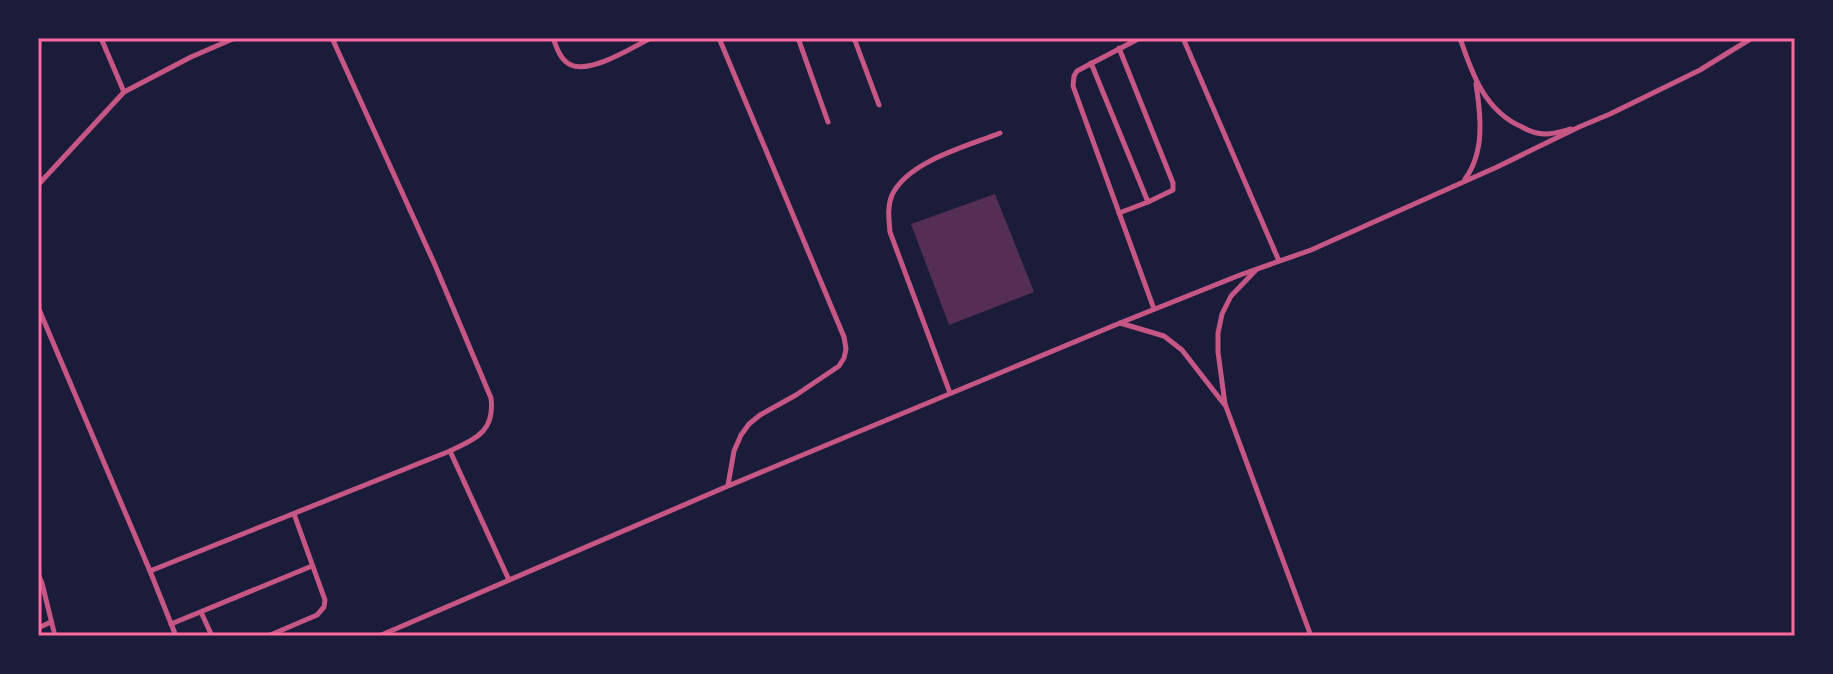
<svg xmlns="http://www.w3.org/2000/svg" width="1833" height="674" viewBox="0 0 1833 674" font-family="'Golos Text',sans-serif">
<style>
.building{fill:#542f53}
.lines{fill:none;stroke-linecap:round;stroke-linejoin:round}
.service{stroke:#c65784;stroke-width:5}
.neatline{fill:none;stroke:#ff6b9d;stroke-width:3}
</style>
<rect width="100%" height="100%" fill="#1b1b3a"/>
<!-- building -->
<path class="building" d="M995 194 1034 292 949 325 911 224Z"/>
<g class="lines">
<!-- service -->
<g class="service">
<path d="M101 38 124 92"/>
<path d="M553 38C557 48 560 60 571 65 591 74 633 47 651 38"/>
<path d="M719 38 844 337 846 349 844 358 839 366 796 395 760 415 749 424 741 435 734 451 728 485"/>
<path d="M798 38 828 122"/>
<path d="M854 38 879 105"/>
<path d="M1140 38 1077 71 1074 76 1073 86 1154 309"/>
<path d="M1183 38 1279 261"/>
<path d="M1460 38C1472 74 1485 111 1522 127 1529 131 1538 134 1546 134 1554 134 1563 131 1571 129"/>
<path d="M1091 63 1148 202"/>
<path d="M1465 179C1485 152 1481 116 1476 84"/>
<path d="M38 185 124 92 191 57 235 38"/>
<path d="M1119 213 1148 202 1173 190V183L1119 48"/>
<path d="M1256 270 1231 296 1222 314 1218 333V352L1225 404 1311 636"/>
<path d="M38 307 150 571 176 636"/>
<path d="M1120 323 1164 336 1182 350 1224 404"/>
<path d="M950 393 890 232C889 220 887 207 892 195 908 161 968 146 1000 133"/>
<path d="M450 451 509 580"/>
<path d="M150 571 450 451C477 438 495 431 491 398L435 265 332 38"/>
<path d="M38 574 42 583 55 636"/>
<path d="M201 612 212 636"/>
<path d="M171 624 312 566"/>
<path d="M38 628 51 622"/>
<path d="M268 636 317 615 324 607 325 600 294 514"/>
<path d="M379 636 728 486 1120 323 1240 275 1311 250 1497 167 1579 127 1610 114 1700 70 1752 38"/>
</g>
</g>
<!-- border -->
<rect width="1833" height="674" fill="none" stroke="#1b1b3a" stroke-width="80"/>
<rect x="40" y="40" width="1753" height="594" class="neatline"/>
</svg>
